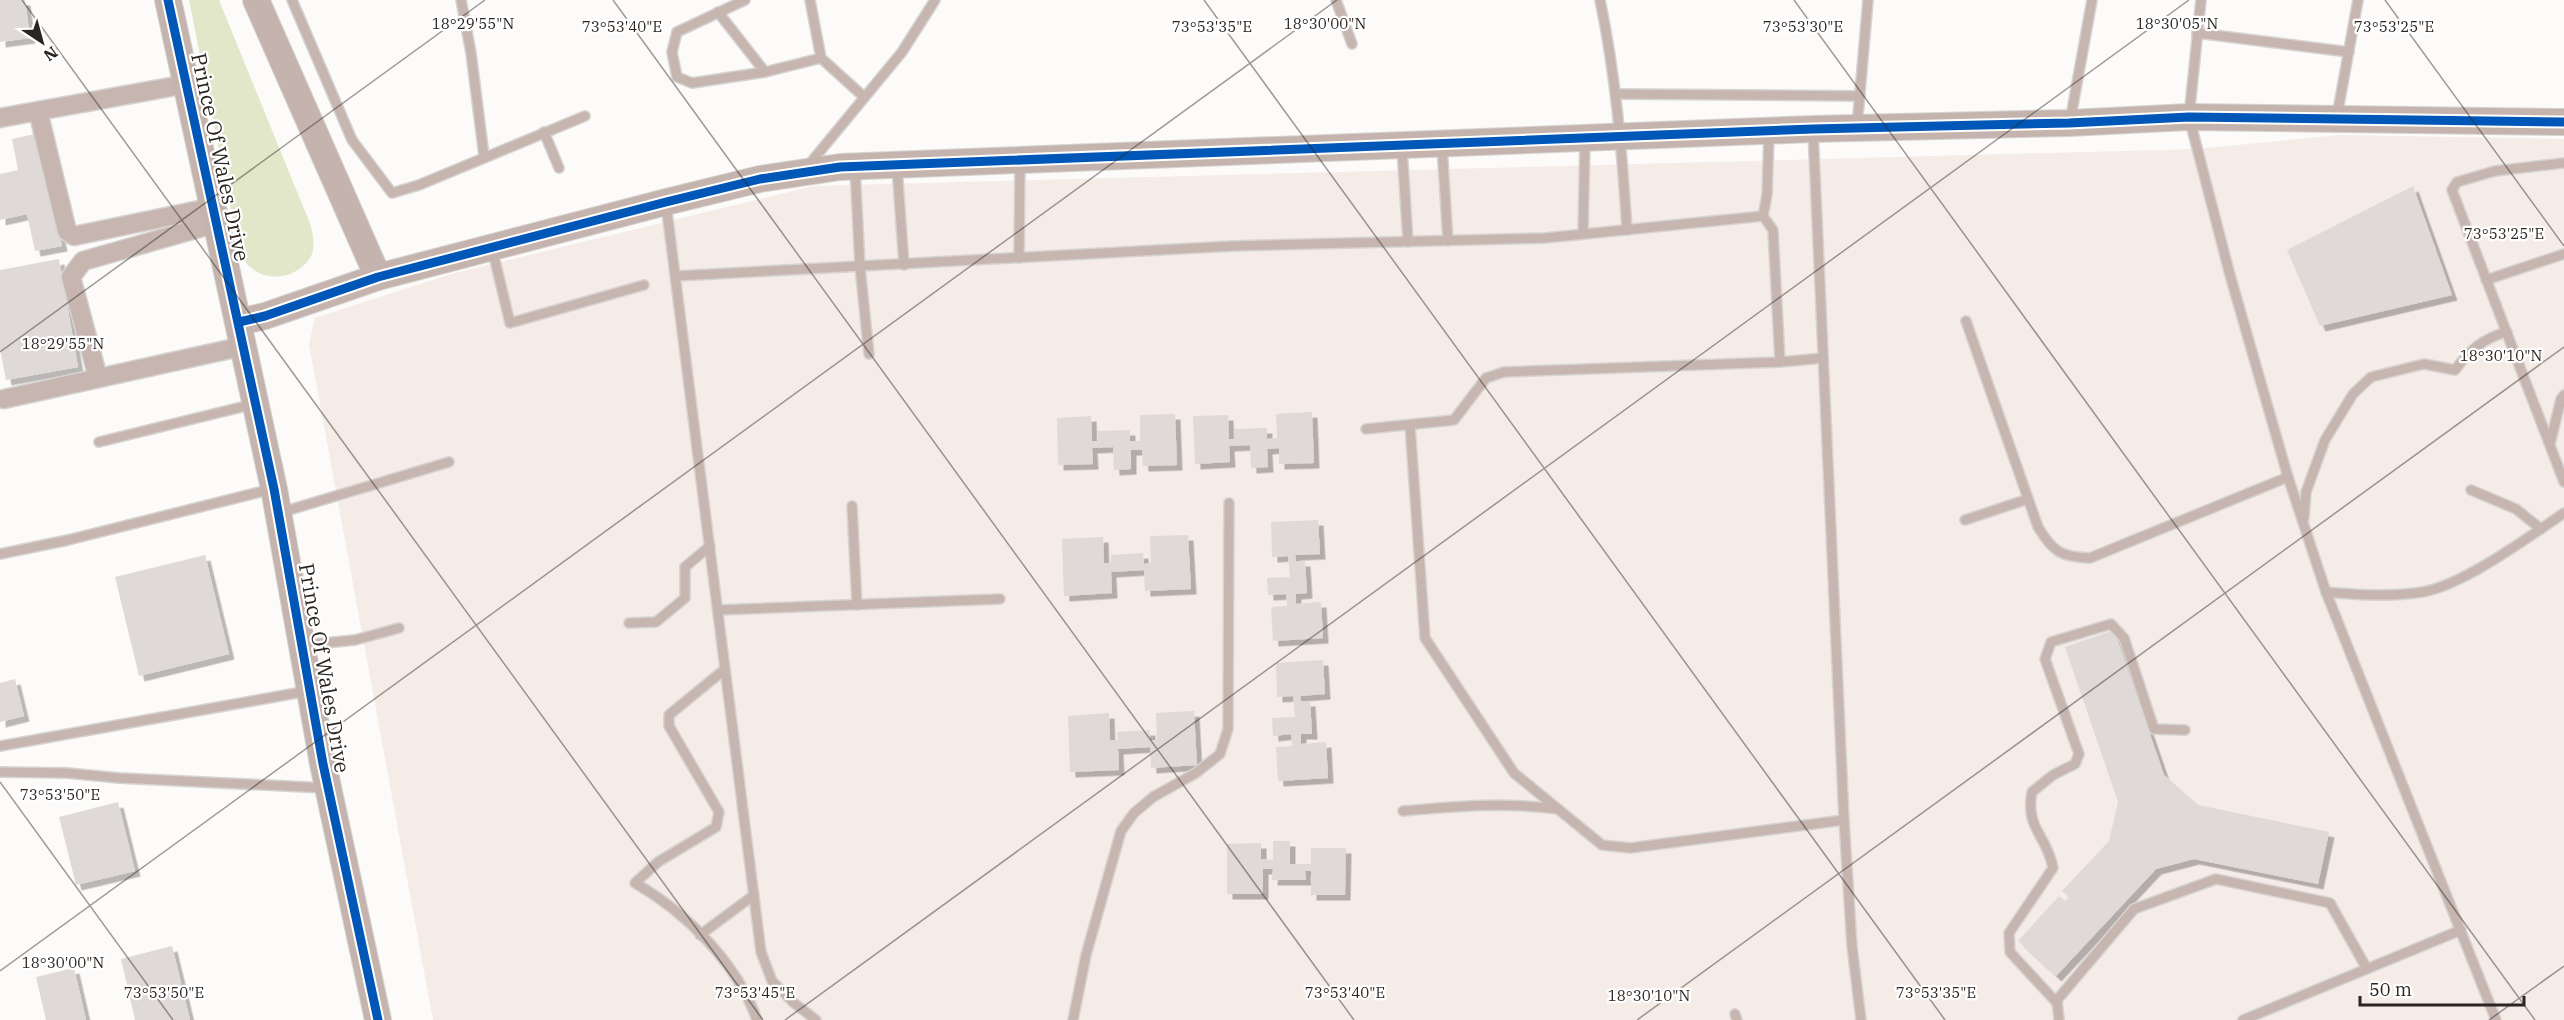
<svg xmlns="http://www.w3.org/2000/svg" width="2564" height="1020" viewBox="0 0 2564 1020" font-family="'IBM Plex Serif',serif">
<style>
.built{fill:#f5ebe7}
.green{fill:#e3e7c9}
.building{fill:#dfdad7;filter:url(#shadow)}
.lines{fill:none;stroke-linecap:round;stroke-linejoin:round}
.lane-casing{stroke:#d6d4d3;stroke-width:12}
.street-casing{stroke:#d6d4d3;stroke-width:21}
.secondary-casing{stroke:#d6d4d3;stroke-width:28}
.lane{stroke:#c7b5af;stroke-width:9}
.street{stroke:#c7b5af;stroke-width:18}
.secondary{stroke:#c5b4ae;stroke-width:26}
.cycleway-casing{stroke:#fff;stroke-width:13}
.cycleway{stroke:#0057b8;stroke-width:9}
.ticks{fill:none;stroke:#2b2521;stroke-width:1.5;stroke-opacity:0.45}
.labels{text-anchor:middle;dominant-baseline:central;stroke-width:4.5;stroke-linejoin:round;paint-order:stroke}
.street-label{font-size:21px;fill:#2b2521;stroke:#fff}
.ticks-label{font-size:15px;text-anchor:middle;fill:#2b2521;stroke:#fff;stroke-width:4.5;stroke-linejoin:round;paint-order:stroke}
</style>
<defs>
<filter id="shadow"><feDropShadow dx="5.5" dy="5.5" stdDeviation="0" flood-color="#0004"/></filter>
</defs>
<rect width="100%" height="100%" fill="#fdfbf9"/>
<!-- built -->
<path class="built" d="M2339 135 2564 139V1020H433L309 344 315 318 451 274 814 186 2197 149Z"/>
<!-- green -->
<path class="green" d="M189 0H219L311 226C313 236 316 249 310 258 296 279 267 283 249 266 244 262 242 255 239 250Z"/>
<!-- building -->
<g class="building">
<path d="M0 0H25L30 38 0 42Z"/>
<path d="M39 133 62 246 35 251 27 214 0 220V174L18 170 12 139Z"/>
<path d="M2413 186 2452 295 2320 326 2287 250Z"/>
<path d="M59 259 78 367 6 380 0 349V270Z"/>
<path d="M1312 412 1314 463 1279 464V448L1267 449 1268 467 1251 468 1250 445 1229 446 1230 462 1195 464 1193 416 1228 415 1229 439H1234V429L1267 428V439L1277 438 1276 414Z"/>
<path d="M1175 414 1177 465 1143 466 1142 450H1131V469L1114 470 1113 447 1092 448 1093 464 1058 465 1057 418 1091 416 1092 441H1098L1097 431 1130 430V441H1140V415Z"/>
<path d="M1318 520 1320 554 1295 555 1296 561H1305L1307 593 1296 594V604L1321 602 1323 638 1273 641 1271 607 1287 606 1286 594 1268 595 1267 578 1290 577 1288 556 1272 557 1271 522Z"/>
<path d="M1188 535 1191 589 1145 591 1144 570 1111 572 1112 593 1064 596 1062 539 1103 537 1104 563H1111V555L1143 553 1144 564 1151 563 1150 536Z"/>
<path d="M205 555 229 654 139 676 115 577Z"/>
<path d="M2114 630 2164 775 2198 805 2329 832 2318 884 2194 859 2156 869 2056 976 2018 941 2059 896 2065 901 2069 897 2062 891 2109 841 2118 802 2065 647Z"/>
<path d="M1323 660 1325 694 1300 696 1301 701H1310L1312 734H1301V744L1326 742 1328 778 1278 781 1276 747 1292 746 1291 734 1273 736 1272 718 1295 717 1293 696 1277 697 1276 663Z"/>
<path d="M15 679 24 716 0 722V683Z"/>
<path d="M1194 711 1197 765 1151 768 1150 747 1118 749 1119 770 1070 772 1068 716 1109 713 1110 740H1118L1117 732 1150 730V740H1157L1156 713Z"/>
<path d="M118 802 135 871 76 885 59 817Z"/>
<path d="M1273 841H1290V864H1311V848H1346L1345 895H1311V871H1305L1306 880H1272L1273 869H1263V894H1227V844L1261 843V859L1273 860Z"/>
<path d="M172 946 190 1020H135L121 959Z"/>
<path d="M74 968 86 1020H46L36 977Z"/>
</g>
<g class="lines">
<defs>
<g id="lane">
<path d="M292 0 352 140 392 193 419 185 585 116"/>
<path d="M461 0 471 53 484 156"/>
<path d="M745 0 677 32 672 52 677 77 692 83 765 72 821 58"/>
<path d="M810 0 821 58 864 97"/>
<path d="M1336 0 1352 44"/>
<path d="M1600 0C1616 76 1622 152 1627 230"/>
<path d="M2201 0 2189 117 2230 275 2288 477 2326 592 2496 1020"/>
<path d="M718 12 765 72"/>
<path d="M2197 33 2349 52"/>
<path d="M1616 94 1860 96"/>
<path d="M2337 116 2358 0"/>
<path d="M2070 122 2092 0"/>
<path d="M1857 127 1868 0"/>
<path d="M1813 130 1844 820 1852 946 1861 1020"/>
<path d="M544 132 559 168"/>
<path d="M1769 134 1767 195 1763 216 1773 230 1780 362"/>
<path d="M1442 146 1448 241"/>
<path d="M1402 148 1408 242"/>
<path d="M2564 163 2495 171 2457 182 2452 190 2564 482"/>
<path d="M807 167 902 52 935 0"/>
<path d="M897 167 904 265"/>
<path d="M855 168 860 267 869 354"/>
<path d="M666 204 761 952 772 981 794 1003 816 1020"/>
<path d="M1583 234 1585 141"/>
<path d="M492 248 510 323 644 285"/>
<path d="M1019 258 1020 162"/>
<path d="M676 276 1233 246 1545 238 1763 216"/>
<path d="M2486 280 2564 254"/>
<path d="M1966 321 2038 527C2053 552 2061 557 2090 558L2288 477"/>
<path d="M1410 425 1425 638 1514 773 1602 845 1630 848 1844 820"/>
<path d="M1366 429 1454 420 1486 378 1504 372 1780 362 1823 358"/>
<path d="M99 442 254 404"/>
<path d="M2550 444 2561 399 2564 395"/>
<path d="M2471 490 2516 509 2541 529"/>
<path d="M852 506 857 605"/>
<path d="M279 513 449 462"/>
<path d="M2304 518 2306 492 2325 440 2353 394 2371 377 2424 364 2455 370C2469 351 2483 338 2507 332"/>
<path d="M1965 520 2028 499"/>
<path d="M0 554 68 540 272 489"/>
<path d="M2326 592C2358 595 2390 597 2423 592 2465 584 2527 538 2564 513"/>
<path d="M718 610 1000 599"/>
<path d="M629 623 656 622 685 598V567L710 546"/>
<path d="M304 645 355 640 399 628"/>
<path d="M725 669 669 715V726L719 812 716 827 658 862 635 883C687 913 737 963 757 1020"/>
<path d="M0 746 308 691"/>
<path d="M0 772 67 773 119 778 326 788"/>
<path d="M1403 811C1457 806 1503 802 1558 809"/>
<path d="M700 935 754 895"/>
<path d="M2057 1003 2010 952 2009 933 2053 868C2047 835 2025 829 2032 792L2053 775 2075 764 2079 754 2045 659 2051 642 2111 624 2124 638 2154 729 2185 730"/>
<path d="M1735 1014 1737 1020"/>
<path d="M1073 1020 1086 955 1121 831 1134 813 1153 797 1196 773 1220 754 1228 729 1229 503"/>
<path d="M2059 1020 2057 1000 2134 909 2216 879 2330 903 2367 969"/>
<path d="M2243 1020 2461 930"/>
</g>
<g id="street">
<path d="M187 84 38 111 67 231 74 236 214 207"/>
<path d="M0 118 38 111"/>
<path d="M98 378 71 277 83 261 217 223"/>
<path d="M4 399 244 346"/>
</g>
<g id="secondary">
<path d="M168 0 274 489 323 764 378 1020"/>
<path d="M256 0 378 277"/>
<path d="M239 322 265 316 378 277 666 202 760 179 840 167 1813 129 2069 123 2189 117 2564 122"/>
</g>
</defs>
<!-- lane casing -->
<use href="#lane" class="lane-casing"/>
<!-- street casing -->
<use href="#street" class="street-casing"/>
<!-- secondary casing -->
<use href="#secondary" class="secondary-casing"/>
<!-- lane -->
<use href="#lane" class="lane"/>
<!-- street -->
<use href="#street" class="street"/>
<!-- secondary -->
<use href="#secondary" class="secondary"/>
<defs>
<g id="cycleway">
<path d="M168 0 274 489 323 764 378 1020"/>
<path d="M239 322 265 316 378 277 666 202 760 179 840 167 1813 129 2069 123 2189 117 2564 122"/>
</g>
</defs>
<!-- cycleway casing -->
<use href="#cycleway" class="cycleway-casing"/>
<!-- cycleway -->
<use href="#cycleway" class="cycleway"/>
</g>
<!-- ticks -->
<path class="ticks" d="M22 0 763 1020M613 0 1354 1020M1204 0 1945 1020M1794 0 2535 1020M2385 0 2564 246M0 352 485 0M0 782 173 1020M0 971 1337 0M785 1020 2189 0M1637 1020 2564 347M2489 1020 2564 966"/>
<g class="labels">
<!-- street labels -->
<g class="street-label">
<text transform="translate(221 157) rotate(78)">Prince Of Wales Drive</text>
<text transform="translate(325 668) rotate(80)">Prince Of Wales Drive</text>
</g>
</g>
<g class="ticks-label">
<text x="473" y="29">18°29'55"N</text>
<text x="1325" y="29">18°30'00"N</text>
<text x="2177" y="29">18°30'05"N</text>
<text x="622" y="32">73°53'40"E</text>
<text x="1212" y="32">73°53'35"E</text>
<text x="1803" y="32">73°53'30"E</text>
<text x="2394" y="32">73°53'25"E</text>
<text x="2504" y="239">73°53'25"E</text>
<text x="63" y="349">18°29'55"N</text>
<text x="2501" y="361">18°30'10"N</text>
<text x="60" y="800">73°53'50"E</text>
<text x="63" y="968">18°30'00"N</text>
<text x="164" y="998">73°53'50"E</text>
<text x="755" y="998">73°53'45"E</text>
<text x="1345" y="998">73°53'40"E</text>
<text x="1936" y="998">73°53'35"E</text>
<text x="1649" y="1001">18°30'10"N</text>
</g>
<!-- north arrow -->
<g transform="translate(42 42) rotate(144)" stroke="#ffffff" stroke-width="4.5" paint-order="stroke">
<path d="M0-4.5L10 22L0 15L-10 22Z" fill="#2b2521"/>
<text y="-9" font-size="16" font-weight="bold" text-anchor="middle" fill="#2b2521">N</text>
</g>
<!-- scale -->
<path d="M2360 996v9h164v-9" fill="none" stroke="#2b2521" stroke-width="3"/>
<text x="2369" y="996" font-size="18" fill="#2b2521" stroke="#ffffff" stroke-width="4.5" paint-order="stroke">50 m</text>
</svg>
